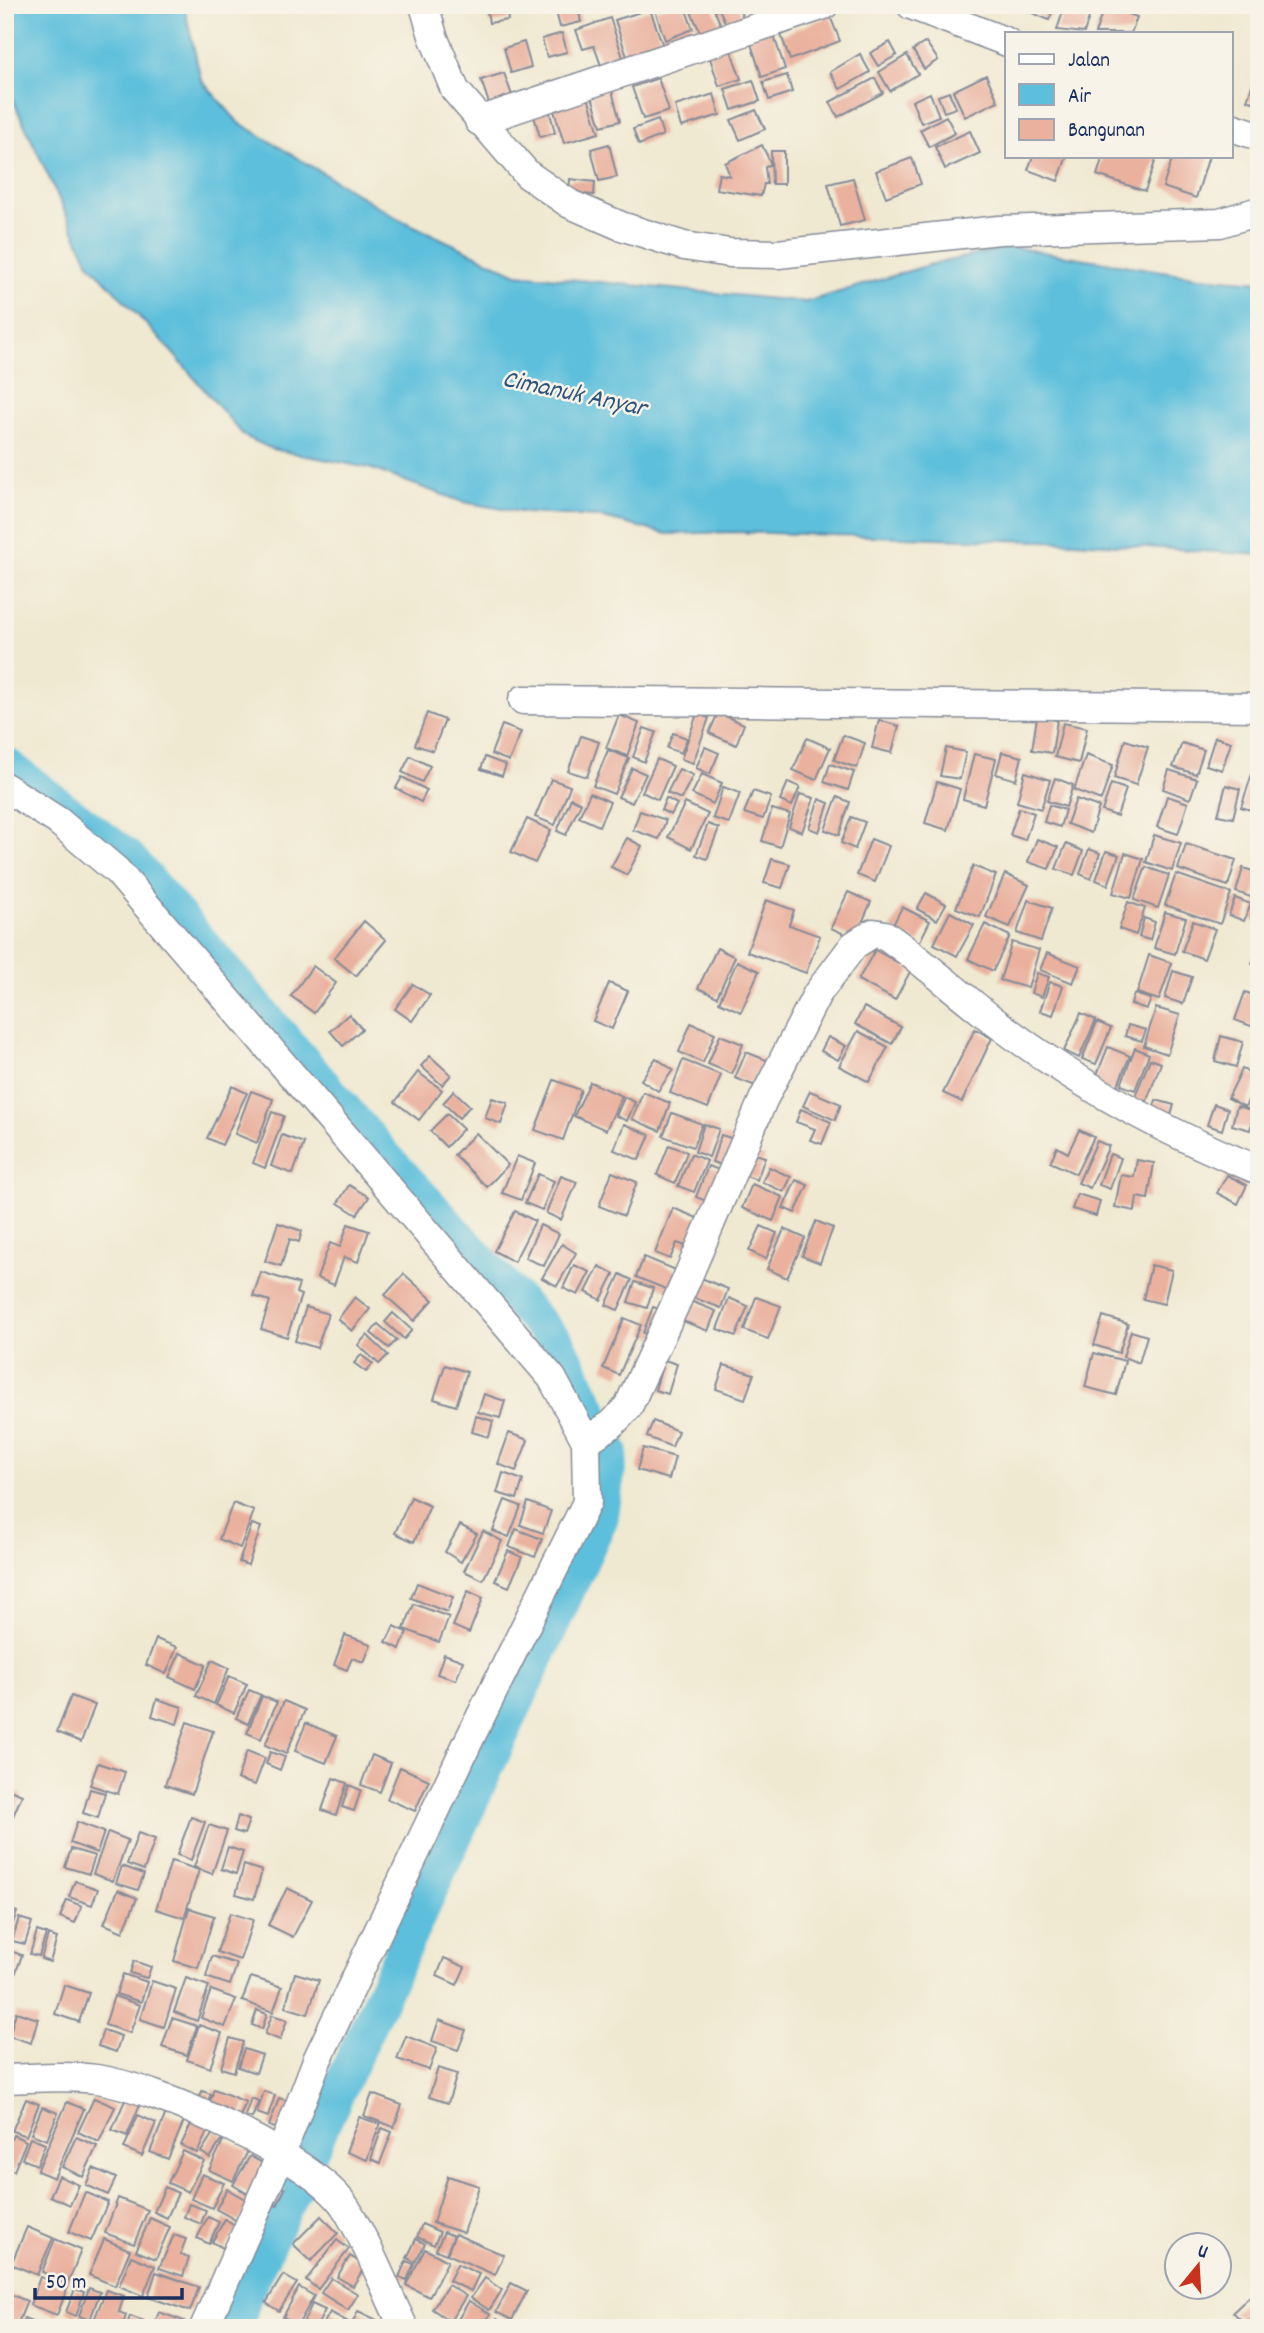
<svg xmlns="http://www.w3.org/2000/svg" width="1264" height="2333" viewBox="0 0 1264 2333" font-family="Dekko,sans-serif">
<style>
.water{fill:#5dbfdb;stroke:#3c779c;stroke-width:2}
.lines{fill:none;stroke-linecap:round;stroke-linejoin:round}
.river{stroke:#5dbfdb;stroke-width:35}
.building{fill:#eab19e}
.minor-casing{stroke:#868c98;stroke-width:31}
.minor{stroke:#fff;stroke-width:28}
.labels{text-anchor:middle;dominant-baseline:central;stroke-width:5;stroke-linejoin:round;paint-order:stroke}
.water-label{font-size:26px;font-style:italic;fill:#2c537d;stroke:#f7f3e8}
</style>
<rect width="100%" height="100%" fill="#f7f3e8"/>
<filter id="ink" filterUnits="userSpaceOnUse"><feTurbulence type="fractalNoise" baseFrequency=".0143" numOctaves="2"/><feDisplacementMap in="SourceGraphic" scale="14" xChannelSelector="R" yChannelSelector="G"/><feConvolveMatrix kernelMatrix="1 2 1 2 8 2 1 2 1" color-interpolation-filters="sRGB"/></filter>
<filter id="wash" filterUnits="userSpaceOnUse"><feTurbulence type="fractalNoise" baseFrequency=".00686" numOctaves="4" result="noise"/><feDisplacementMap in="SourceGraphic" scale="28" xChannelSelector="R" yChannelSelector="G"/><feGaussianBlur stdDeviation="1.57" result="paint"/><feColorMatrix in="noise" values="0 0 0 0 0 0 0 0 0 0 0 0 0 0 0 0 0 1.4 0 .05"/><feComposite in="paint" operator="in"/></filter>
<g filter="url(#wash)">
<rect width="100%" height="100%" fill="#f0e9d1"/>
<!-- water -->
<path class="water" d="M5 5H184L201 80 238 122 399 219 517 274 806 302 929 265 1011 247 1199 277 1259 282V555L1075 542 734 532 667 534 599 517 526 513 463 502 369 468 272 449 244 436 172 352 89 263 5 83Z"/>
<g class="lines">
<!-- river -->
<path class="river" d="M5 764 128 857 382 1153 559 1345 611 1452 601 1518 244 2296 236 2328"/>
</g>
<g id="blocks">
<!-- building -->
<g class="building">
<path d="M486 5H506L508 20 489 23Z"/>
<path d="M669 5H684L693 29 665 40 655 10Z"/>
<path d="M688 5H712L724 32 704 41Z"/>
<path d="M717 5H737L744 20 728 28Z"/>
<path d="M749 5H761L763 10 754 15Z"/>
<path d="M1029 5H1055L1049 20 1027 11Z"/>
<path d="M1065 5H1093L1084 33 1057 30Z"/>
<path d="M1105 5 1137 17 1131 33H1095Z"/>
<path d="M578 7 581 22 560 27 556 12Z"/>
<path d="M650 9 666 55 630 66 615 20Z"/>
<path d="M830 16 840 41 790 60 781 35Z"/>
<path d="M610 18 626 67 604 74 594 46 583 49 576 30Z"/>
<path d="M772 30 785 69 762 77 749 38Z"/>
<path d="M562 33 567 52 547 57 542 39Z"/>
<path d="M524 42 531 67 511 73 504 48Z"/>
<path d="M890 42 897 55 878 66 870 53Z"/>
<path d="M926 42 938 60 924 69 913 50Z"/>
<path d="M729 45 741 79 719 86 708 52Z"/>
<path d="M860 54 870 72 840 89 830 72Z"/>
<path d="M907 55 918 74 890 91 879 72Z"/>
<path d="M504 73 514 101 491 109 481 80Z"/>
<path d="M1256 74 1259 75V104L1247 100Z"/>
<path d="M787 75 792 92 769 100 763 82Z"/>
<path d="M986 75 998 101 965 117 953 91Z"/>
<path d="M658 78 669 111 643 119 632 87Z"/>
<path d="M875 78 883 93 838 117 830 102Z"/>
<path d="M753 80 760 101 732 110 725 89Z"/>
<path d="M611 87 620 121 601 126 591 93Z"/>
<path d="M949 92 956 108 944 112 938 96Z"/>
<path d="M930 93 939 116 921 123 912 101Z"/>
<path d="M587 94 599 133 564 143 552 104Z"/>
<path d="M714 94 720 115 681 127 675 106Z"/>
<path d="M548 105 555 133 540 137 532 109Z"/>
<path d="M756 110 765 129 740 140 731 120Z"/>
<path d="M946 116 955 133 929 147 920 130Z"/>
<path d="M658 120 663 135 639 145 633 129Z"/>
<path d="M970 131 980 153 945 169 935 147Z"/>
<path d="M609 144 617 177 599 181 591 149Z"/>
<path d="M762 145 771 164 765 167 767 184H764L761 196 716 189 719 174 730 176 725 163Z"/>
<path d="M771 151H784V184H772Z"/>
<path d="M1033 156H1067L1058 181 1028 170Z"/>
<path d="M1103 156H1157L1145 191 1097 175Z"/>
<path d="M1173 156H1209L1196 198 1163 187Z"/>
<path d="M912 158 921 184 886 197 876 171Z"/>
<path d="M853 178 865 220 840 226 828 184Z"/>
<path d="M570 179 595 182 594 195 569 193Z"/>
<path d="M427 713 445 720 433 751 415 745Z"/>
<path d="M718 713 744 724 736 745 709 733Z"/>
<path d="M697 714 709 718 693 763 681 759Z"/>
<path d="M619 715 639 723 627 756 606 748Z"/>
<path d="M1037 717 1057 720 1052 753 1032 750Z"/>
<path d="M879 720 899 726 892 753 872 748Z"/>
<path d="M1063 723 1087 728 1079 763 1055 757Z"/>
<path d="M502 725 521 732 509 761 491 754Z"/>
<path d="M644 728 656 732 644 762 633 757Z"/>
<path d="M673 733 687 738 681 753 667 748Z"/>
<path d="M843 735 865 743 857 768 834 760Z"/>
<path d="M581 736 599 742 587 777 568 771Z"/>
<path d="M1215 737 1231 742 1222 770 1206 765Z"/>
<path d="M807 738 830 748 816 780 793 770Z"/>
<path d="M1125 740 1148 747 1136 785 1114 778Z"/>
<path d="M1182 743 1204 750 1196 774 1173 767Z"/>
<path d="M705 747 719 753 710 774 696 768Z"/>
<path d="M946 748 966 752 960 779 940 776Z"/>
<path d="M608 750 629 758 614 794 593 786Z"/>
<path d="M1002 752 1022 757 1016 780 996 774Z"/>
<path d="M974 754 996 759 984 805 963 799Z"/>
<path d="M1086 755 1113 765 1101 800 1074 790Z"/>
<path d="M410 756 430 766 422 782 402 772Z"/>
<path d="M485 757 506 765 502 776 481 769Z"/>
<path d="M657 759 673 766 658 800 642 792Z"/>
<path d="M830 764 854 772 848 790 824 782Z"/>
<path d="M632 768 646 774 632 803 618 797Z"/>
<path d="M679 769 693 775 681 799 667 793Z"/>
<path d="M1169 770 1197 779 1190 799 1163 789Z"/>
<path d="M1025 772 1050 780 1041 809 1017 802Z"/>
<path d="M702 774 722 783 713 804 692 794Z"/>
<path d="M1252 774 1259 776V798L1254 811 1241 807Z"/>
<path d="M402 777 427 790 421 802 396 788Z"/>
<path d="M1055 778 1073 785 1066 807 1047 801Z"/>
<path d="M551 779 570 786 555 825 535 817Z"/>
<path d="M788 782 800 787 792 806 780 801Z"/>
<path d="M937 782 960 789 948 830 925 823Z"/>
<path d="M1111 784 1126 789 1117 816 1102 811Z"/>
<path d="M1226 785 1240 789 1233 818 1218 815Z"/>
<path d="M723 787 740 793 729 823 713 818Z"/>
<path d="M753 791 771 797 763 819 744 813Z"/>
<path d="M590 793 610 802 599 826 579 817Z"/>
<path d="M800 794 814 798 802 832 789 827Z"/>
<path d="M1167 796 1188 803 1178 834 1157 827Z"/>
<path d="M837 797 850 802 839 835 825 830Z"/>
<path d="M571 798 581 803 566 835 557 831Z"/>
<path d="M666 798 677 804 671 815 661 810Z"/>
<path d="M819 799 829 803 819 832 809 828Z"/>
<path d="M1076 799 1099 807 1091 833 1067 824Z"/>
<path d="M685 803 708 814 691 849 668 837Z"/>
<path d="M1049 805 1065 810 1060 827 1044 822Z"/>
<path d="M1019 808 1034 813 1025 840 1010 835Z"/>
<path d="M772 809 790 814 780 847 762 841Z"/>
<path d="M640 811 666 820 659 839 633 830Z"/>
<path d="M851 817 865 822 855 849 841 843Z"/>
<path d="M527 819 551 830 535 863 511 852Z"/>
<path d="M708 824 719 828 707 859 696 855Z"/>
<path d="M1154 835 1181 843 1172 871 1146 862Z"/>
<path d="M627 838 642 846 627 875 611 867Z"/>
<path d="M871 839 889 846 875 882 857 875Z"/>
<path d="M1037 839 1058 847 1049 869 1028 862Z"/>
<path d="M1066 844 1083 851 1074 875 1056 869Z"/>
<path d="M1186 844 1236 860 1228 886 1178 869Z"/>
<path d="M1089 849 1100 853 1091 879 1080 874Z"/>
<path d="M1106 851 1119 855 1108 885 1096 880Z"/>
<path d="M1125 853 1143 859 1131 898 1113 893Z"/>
<path d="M772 859 790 864 782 888 764 883Z"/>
<path d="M973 866 996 875 980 917 956 908Z"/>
<path d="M1146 867 1169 875 1158 908 1134 900Z"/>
<path d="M1243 868 1259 873 1254 898 1236 892Z"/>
<path d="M1005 874 1029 885 1010 927 986 917Z"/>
<path d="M1176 874 1231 893 1220 924 1165 905Z"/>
<path d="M848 892 871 902 855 939 831 928Z"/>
<path d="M926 893 946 904 937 920 917 909Z"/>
<path d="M1258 897H1259V922L1251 919Z"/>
<path d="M1235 898 1251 904 1244 921 1229 915Z"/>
<path d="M766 900 794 910 789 925 820 936 806 973 747 952Z"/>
<path d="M1028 900 1052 908 1041 941 1017 933Z"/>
<path d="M1128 902 1145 908 1136 935 1119 929Z"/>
<path d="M902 907 930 921 919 943 891 929Z"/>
<path d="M950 912 974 925 957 956 934 944Z"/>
<path d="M1165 912 1186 918 1175 954 1154 948Z"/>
<path d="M1144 918 1155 922 1150 940 1139 937Z"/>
<path d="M364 921 386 940 356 976 334 958Z"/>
<path d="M1193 921 1215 929 1204 959 1182 951Z"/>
<path d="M985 924 1010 936 993 971 968 959Z"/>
<path d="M1012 942 1039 950 1028 988 1000 980Z"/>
<path d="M1258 944H1259V967L1252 964Z"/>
<path d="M717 948 735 957 717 997 698 988Z"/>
<path d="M875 950 911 970 895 1000 858 980Z"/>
<path d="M1047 953 1080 966 1073 983 1040 970Z"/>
<path d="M1149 955 1172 963 1159 1000 1137 993Z"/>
<path d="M737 961 759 971 741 1012 719 1002Z"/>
<path d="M313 966 336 983 314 1013 291 996Z"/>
<path d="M1173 971 1192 977 1183 1004 1165 998Z"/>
<path d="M1037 973 1049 977 1042 997 1031 993Z"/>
<path d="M1050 982 1063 986 1053 1015 1040 1011Z"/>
<path d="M609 983 628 991 612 1029 593 1021Z"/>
<path d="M413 984 430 995 412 1021 395 1009Z"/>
<path d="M1245 992 1259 997V1029L1235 1020Z"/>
<path d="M1134 994 1151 999 1147 1009 1131 1004Z"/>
<path d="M864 1007 901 1027 892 1044 855 1024Z"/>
<path d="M1156 1008 1180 1015 1167 1054 1144 1046Z"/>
<path d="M1081 1013 1096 1020 1079 1058 1064 1051Z"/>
<path d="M349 1014 362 1029 343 1046 330 1031Z"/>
<path d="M1097 1022 1111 1028 1096 1064 1082 1059Z"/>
<path d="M691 1023 715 1033 703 1063 679 1052Z"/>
<path d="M1128 1025 1146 1030 1142 1041 1125 1036Z"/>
<path d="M975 1029 992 1038 962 1102 943 1093Z"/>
<path d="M858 1031 888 1047 869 1082 839 1066Z"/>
<path d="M720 1035 743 1044 732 1074 708 1064Z"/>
<path d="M1221 1036 1243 1042 1236 1067 1215 1061Z"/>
<path d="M828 1037 846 1046 838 1060 821 1051Z"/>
<path d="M1108 1047 1130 1056 1115 1092 1093 1084Z"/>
<path d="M1135 1048 1149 1054 1135 1090 1121 1085Z"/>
<path d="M746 1052 769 1061 758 1087 735 1078Z"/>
<path d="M430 1056 451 1075 442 1085 421 1066Z"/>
<path d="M656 1058 673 1070 658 1091 641 1080Z"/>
<path d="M1150 1059 1161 1063 1146 1103 1134 1099Z"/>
<path d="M683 1060 721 1075 708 1108 670 1093Z"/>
<path d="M1242 1069 1259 1077 1245 1107 1228 1098Z"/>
<path d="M418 1072 442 1090 419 1120 395 1102Z"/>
<path d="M554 1080 581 1090 563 1140 535 1130Z"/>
<path d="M590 1082 622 1096 606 1130 574 1116Z"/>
<path d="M232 1086 247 1093 222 1145 207 1138Z"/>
<path d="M251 1091 273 1099 257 1143 235 1134Z"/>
<path d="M454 1091 470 1106 459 1118 443 1103Z"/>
<path d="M810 1091 841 1104 835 1120 803 1106Z"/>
<path d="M643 1092 670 1103 660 1131 632 1119Z"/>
<path d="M624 1097 635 1102 627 1121 616 1116Z"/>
<path d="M492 1098 508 1103 501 1124 485 1118Z"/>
<path d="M1156 1100 1174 1105 1168 1125 1150 1120Z"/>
<path d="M1214 1104 1228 1109 1222 1130 1207 1125Z"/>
<path d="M1237 1106 1255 1111 1250 1130 1232 1125Z"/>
<path d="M801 1109 831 1122 822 1144 810 1140 815 1129 796 1122Z"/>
<path d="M272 1112 284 1116 265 1168 253 1163Z"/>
<path d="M672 1113 702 1124 693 1147 663 1136Z"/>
<path d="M447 1114 463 1129 446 1147 430 1131Z"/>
<path d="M624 1124 650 1135 639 1160 614 1150Z"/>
<path d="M704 1124 719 1129 709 1157 695 1152Z"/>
<path d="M1079 1130 1094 1137 1076 1174 1050 1162 1057 1147 1068 1153Z"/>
<path d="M476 1133 508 1165 487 1187 454 1155Z"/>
<path d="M282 1135 304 1143 293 1174 271 1166Z"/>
<path d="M721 1135 737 1140 728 1167 712 1162Z"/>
<path d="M1097 1141 1109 1146 1090 1188 1078 1183Z"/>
<path d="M669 1145 687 1152 675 1183 657 1175Z"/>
<path d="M747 1152 765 1157 757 1180 740 1174Z"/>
<path d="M691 1154 707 1161 694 1192 678 1186Z"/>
<path d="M1110 1154 1121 1158 1110 1189 1099 1185Z"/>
<path d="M517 1156 535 1163 521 1200 502 1193Z"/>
<path d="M1137 1160 1154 1163 1148 1199 1137 1197 1135 1211 1115 1207 1121 1175 1134 1177Z"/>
<path d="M708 1166 728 1173 716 1205 696 1197Z"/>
<path d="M769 1167 791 1177 784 1192 762 1182Z"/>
<path d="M612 1172 637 1182 624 1216 599 1206Z"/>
<path d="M538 1174 554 1181 542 1210 525 1203Z"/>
<path d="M1227 1175 1247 1185 1238 1204 1217 1193Z"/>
<path d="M561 1176 577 1182 561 1220 546 1213Z"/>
<path d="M796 1180 808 1185 795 1213 783 1208Z"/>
<path d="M752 1184 783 1197 773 1221 742 1208Z"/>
<path d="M349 1185 369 1197 357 1215 338 1203Z"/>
<path d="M1077 1194 1100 1201 1096 1216 1072 1209Z"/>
<path d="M673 1208 702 1220 691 1248 677 1243 670 1259 655 1253Z"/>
<path d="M515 1211 535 1221 514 1262 494 1251Z"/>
<path d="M816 1221 833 1228 820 1263 802 1256Z"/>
<path d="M278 1223 302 1231 299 1242 290 1239 281 1266 265 1261Z"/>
<path d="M348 1224 369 1231 358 1262 344 1257 334 1285 317 1278 330 1243 340 1247Z"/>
<path d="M540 1225 559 1234 544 1266 525 1258Z"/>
<path d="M761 1226 777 1233 766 1259 749 1251Z"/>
<path d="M784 1229 805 1238 787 1278 767 1269Z"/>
<path d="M562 1244 576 1253 557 1286 542 1278Z"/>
<path d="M644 1257 686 1274 678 1294 636 1277Z"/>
<path d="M574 1265 590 1272 578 1295 563 1288Z"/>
<path d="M1151 1265 1172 1270 1164 1304 1143 1299Z"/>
<path d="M599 1266 614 1274 601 1300 586 1292Z"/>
<path d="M261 1272 299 1284 296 1293 301 1295 287 1337 261 1329 270 1301 253 1296Z"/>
<path d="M404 1274 433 1300 414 1321 385 1295Z"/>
<path d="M620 1274 632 1280 618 1310 606 1305Z"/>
<path d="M701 1278 728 1289 721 1308 694 1298Z"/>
<path d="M635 1282 653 1288 647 1308 628 1302Z"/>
<path d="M355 1297 370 1309 352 1331 338 1319Z"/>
<path d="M756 1297 781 1306 768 1339 744 1330Z"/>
<path d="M729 1298 748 1306 736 1336 717 1329Z"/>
<path d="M690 1301 716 1311 708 1331 683 1321Z"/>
<path d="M306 1307 328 1314 317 1348 295 1341Z"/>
<path d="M653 1307 665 1311 655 1338 643 1333Z"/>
<path d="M393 1313 412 1330 404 1339 385 1322Z"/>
<path d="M1103 1316 1128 1324 1119 1353 1094 1345Z"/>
<path d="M624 1318 641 1325 619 1375 603 1368Z"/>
<path d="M378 1324 397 1340 389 1348 371 1333Z"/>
<path d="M1131 1331 1147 1336 1139 1363 1123 1357Z"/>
<path d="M367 1335 388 1355 379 1364 358 1345Z"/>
<path d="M1094 1353 1125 1361 1116 1395 1085 1387Z"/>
<path d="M361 1355 373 1364 366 1372 354 1363Z"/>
<path d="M664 1360 677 1364 668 1394 655 1390Z"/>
<path d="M445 1365 467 1372 456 1406 434 1399Z"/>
<path d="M724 1365 754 1374 745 1399 716 1389Z"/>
<path d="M484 1394 505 1401 500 1418 478 1412Z"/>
<path d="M476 1416 493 1421 489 1437 472 1432Z"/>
<path d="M653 1421 678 1431 672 1447 647 1437Z"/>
<path d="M509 1433 528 1440 516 1471 498 1464Z"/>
<path d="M643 1448 675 1457 669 1479 637 1470Z"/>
<path d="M503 1473 523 1480 517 1499 497 1493Z"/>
<path d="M411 1497 430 1506 414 1542 395 1533Z"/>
<path d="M505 1500 521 1506 509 1537 493 1531Z"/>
<path d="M528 1502 551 1511 543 1533 520 1525Z"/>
<path d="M233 1503 254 1511 240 1548 219 1539Z"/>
<path d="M252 1524 261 1527 248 1565 239 1562Z"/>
<path d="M460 1525 477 1534 461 1562 445 1552Z"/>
<path d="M516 1529 542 1539 535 1557 509 1547Z"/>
<path d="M483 1531 502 1541 483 1580 464 1571Z"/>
<path d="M508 1551 522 1557 509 1587 495 1581Z"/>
<path d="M417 1583 453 1597 447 1612 411 1598Z"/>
<path d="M468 1591 483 1598 469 1633 453 1626Z"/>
<path d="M414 1604 449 1617 439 1642 404 1629Z"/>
<path d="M394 1626 407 1632 400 1649 386 1642Z"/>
<path d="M345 1635 371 1644 364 1662 352 1658 347 1670 334 1665Z"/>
<path d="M156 1639 177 1647 166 1674 146 1665Z"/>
<path d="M180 1653 206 1665 195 1689 169 1677Z"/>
<path d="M444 1654 463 1661 456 1680 437 1674Z"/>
<path d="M212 1660 229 1668 214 1704 196 1696Z"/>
<path d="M229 1676 247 1684 234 1713 216 1705Z"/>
<path d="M249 1690 261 1695 248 1724 236 1718Z"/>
<path d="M71 1696 95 1705 81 1742 57 1732Z"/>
<path d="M262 1696 277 1702 261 1739 247 1733Z"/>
<path d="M157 1699 182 1707 177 1724 152 1716Z"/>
<path d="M284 1701 305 1710 286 1754 265 1745Z"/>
<path d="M187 1722 213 1731 192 1794 165 1785Z"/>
<path d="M306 1723 337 1736 326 1763 295 1751Z"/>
<path d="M247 1751 265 1758 255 1785 237 1779Z"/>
<path d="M270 1752 285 1757 280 1770 266 1764Z"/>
<path d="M372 1755 391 1763 380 1792 361 1785Z"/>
<path d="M98 1763 125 1772 118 1794 90 1785Z"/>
<path d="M400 1767 429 1780 415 1811 387 1799Z"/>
<path d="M333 1778 347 1783 336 1815 322 1810Z"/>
<path d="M349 1785 361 1790 354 1811 342 1807Z"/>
<path d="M5 1788 22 1795 5 1835Z"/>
<path d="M90 1789 105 1793 98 1818 83 1813Z"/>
<path d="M238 1816 249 1820 244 1834 234 1831Z"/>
<path d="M191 1817 205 1822 191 1860 177 1855Z"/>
<path d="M77 1822 104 1832 97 1853 70 1843Z"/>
<path d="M209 1825 227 1831 212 1874 194 1867Z"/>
<path d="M108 1832 128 1840 113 1881 93 1874Z"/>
<path d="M138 1833 155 1839 144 1870 127 1864Z"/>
<path d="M228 1847 243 1852 236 1874 221 1869Z"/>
<path d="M71 1849 95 1856 89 1874 65 1867Z"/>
<path d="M171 1861 199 1870 184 1918 156 1909Z"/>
<path d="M244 1865 262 1871 254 1899 236 1894Z"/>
<path d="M5 1866 11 1868 6 1885H5Z"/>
<path d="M122 1866 144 1874 138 1890 116 1883Z"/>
<path d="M75 1881 98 1889 92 1905 69 1897Z"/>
<path d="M287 1888 312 1900 293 1937 268 1925Z"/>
<path d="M118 1890 137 1898 123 1932 104 1924Z"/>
<path d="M67 1900 82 1906 75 1923 60 1917Z"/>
<path d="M5 1908 17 1912 7 1940H5Z"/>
<path d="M189 1908 214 1916 198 1968 174 1961Z"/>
<path d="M230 1913 253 1920 240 1960 217 1952Z"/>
<path d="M19 1918 32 1922 25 1944 12 1941Z"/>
<path d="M37 1931 46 1934 39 1956 30 1954Z"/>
<path d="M48 1935 57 1938 50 1962 41 1959Z"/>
<path d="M5 1949 22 1955 11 1986 5 1984Z"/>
<path d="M212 1956 237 1964 230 1985 206 1977Z"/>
<path d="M444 1958 465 1967 457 1985 437 1976Z"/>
<path d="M134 1961 151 1967 147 1978 130 1973Z"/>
<path d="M295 1973 319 1980 308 2014 285 2007Z"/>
<path d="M123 1974 147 1982 141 2002 116 1994Z"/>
<path d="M251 1977 282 1987 273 2012 242 2001Z"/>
<path d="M186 1978 209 1986 197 2021 174 2012Z"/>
<path d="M152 1981 176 1989 164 2027 140 2019Z"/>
<path d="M64 1985 89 1993 79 2022 55 2014Z"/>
<path d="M211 1990 236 1999 225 2027 201 2018Z"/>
<path d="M114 1996 140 2005 130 2033 105 2025Z"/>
<path d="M257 2010 267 2014 262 2029 252 2025Z"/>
<path d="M16 2012 38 2019 31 2043 9 2036Z"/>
<path d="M272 2015 287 2020 280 2040 265 2034Z"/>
<path d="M172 2018 197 2026 187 2055 162 2047Z"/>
<path d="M439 2020 466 2030 458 2050 432 2041Z"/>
<path d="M199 2025 222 2033 210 2068 187 2060Z"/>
<path d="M103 2030 121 2036 116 2052 98 2046Z"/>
<path d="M406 2036 437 2048 429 2070 397 2059Z"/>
<path d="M230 2038 243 2042 234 2072 221 2068Z"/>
<path d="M244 2049 262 2055 256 2073 238 2067Z"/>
<path d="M438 2068 457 2074 448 2103 429 2097Z"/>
<path d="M214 2089 246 2102 239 2119 208 2107Z"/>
<path d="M129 2091 143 2097 127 2136 112 2130Z"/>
<path d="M202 2091 211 2094 206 2106 198 2103Z"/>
<path d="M264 2091 275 2095 268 2117 257 2113Z"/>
<path d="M372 2094 402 2105 394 2127 364 2116Z"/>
<path d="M94 2098 115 2107 99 2142 78 2132Z"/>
<path d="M251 2098 259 2101 252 2118 245 2116Z"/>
<path d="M279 2098 294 2103 283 2131 269 2126Z"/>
<path d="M26 2099 39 2104 26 2136 12 2131Z"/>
<path d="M67 2102 84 2109 54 2178 37 2171Z"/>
<path d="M42 2107 58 2113 47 2140 31 2134Z"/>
<path d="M166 2113 184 2121 168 2159 150 2152Z"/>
<path d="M138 2115 156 2123 142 2156 124 2148Z"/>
<path d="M359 2117 380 2124 367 2160 346 2152Z"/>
<path d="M194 2118 210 2126 197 2153 181 2145Z"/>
<path d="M382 2128 392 2132 380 2163 371 2159Z"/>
<path d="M215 2130 224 2136 210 2158 201 2152Z"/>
<path d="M13 2135 26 2141 14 2171 5 2167V2153Z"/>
<path d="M76 2137 97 2146 83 2177 62 2167Z"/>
<path d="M30 2138 45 2144 37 2165 22 2159Z"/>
<path d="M224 2139 248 2151 233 2181 209 2170Z"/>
<path d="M183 2151 204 2161 188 2192 168 2183Z"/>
<path d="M250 2156 270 2167 253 2197 233 2185Z"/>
<path d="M93 2168 116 2178 108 2195 86 2185Z"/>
<path d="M202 2174 224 2183 212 2208 191 2199Z"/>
<path d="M59 2176 79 2185 70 2205 50 2196Z"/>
<path d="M448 2176 479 2186 464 2233 433 2223Z"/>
<path d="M274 2183 285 2189 277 2206 266 2201Z"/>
<path d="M165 2187 178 2193 167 2218 154 2212Z"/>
<path d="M227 2189 250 2202 239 2222 216 2209Z"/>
<path d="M85 2192 108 2202 91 2241 69 2232Z"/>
<path d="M118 2198 148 2210 134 2244 105 2233Z"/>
<path d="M189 2204 206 2210 201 2224 184 2217Z"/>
<path d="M321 2216 338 2233 311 2261 293 2244Z"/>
<path d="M208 2217 219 2222 209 2244 197 2238Z"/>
<path d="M150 2218 170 2227 156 2259 136 2251Z"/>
<path d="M225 2219 238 2227 225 2249 212 2242Z"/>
<path d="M422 2224 440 2232 434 2245 417 2237Z"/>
<path d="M27 2227 53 2238 37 2275 11 2264Z"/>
<path d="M444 2232 454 2236 446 2254 436 2250Z"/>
<path d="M455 2234 504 2255 495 2275 447 2254Z"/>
<path d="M174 2235 186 2239 180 2255 189 2258 183 2276 159 2268Z"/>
<path d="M55 2239 81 2250 68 2283 42 2272Z"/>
<path d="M104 2239 130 2250 115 2286 89 2275Z"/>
<path d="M416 2239 425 2244 415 2262 407 2258Z"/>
<path d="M337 2240 349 2249 318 2289 306 2280Z"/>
<path d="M425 2249 448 2261 429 2297 406 2285Z"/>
<path d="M131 2256 155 2266 143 2296 119 2286Z"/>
<path d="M350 2256 365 2266 353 2286 337 2277Z"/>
<path d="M406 2261 414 2264 407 2280 399 2277Z"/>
<path d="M457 2264 479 2274 471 2291 449 2281Z"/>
<path d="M156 2272 199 2287 190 2311 148 2297Z"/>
<path d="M283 2275 297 2283 279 2311 266 2303Z"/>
<path d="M40 2277 68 2287 57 2315 30 2305Z"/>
<path d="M331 2278 358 2294 348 2310 321 2293Z"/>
<path d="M485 2278 502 2290 489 2310 471 2298Z"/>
<path d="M511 2283 527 2291 512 2320 496 2312Z"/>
<path d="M448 2285 466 2296 450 2321 432 2309Z"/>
<path d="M299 2287 314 2296 298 2325 283 2317Z"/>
<path d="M89 2288 100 2292 90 2320 79 2316Z"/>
<path d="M75 2289 84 2292 76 2316 66 2312Z"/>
<path d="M106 2290 124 2296 119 2312 126 2315 122 2328 92 2325Z"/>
<path d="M5 2292 27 2301 16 2328H5Z"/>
<path d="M1249 2297 1255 2303 1259 2300V2323L1253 2316 1245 2324 1233 2312Z"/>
<path d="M469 2301 490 2314 482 2328 454 2326Z"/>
<path d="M312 2304 325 2310 316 2328 303 2323Z"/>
<path d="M358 2311 379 2321 376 2328H350Z"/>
<path d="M159 2312 184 2321 182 2328H153Z"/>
<path d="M330 2312 350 2323 348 2328H321Z"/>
<path d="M130 2316 144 2321 142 2328H126Z"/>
<path d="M24 2318 48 2328H20Z"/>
<path d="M497 2319 511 2328H492Z"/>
<path d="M274 2321 292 2327V2328H271Z"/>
</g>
</g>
</g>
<g filter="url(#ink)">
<use href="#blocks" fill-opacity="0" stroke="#868c98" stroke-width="2"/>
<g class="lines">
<defs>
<g id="minor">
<path d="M424 5 433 36 455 90 527 174 570 204 621 226 684 246 730 253 778 254 999 230 1220 223 1259 211"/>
<path d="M911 5 1007 42"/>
<path d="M479 121 824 5"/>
<path d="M1231 127 1259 136"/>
<path d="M523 700 1259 707"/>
<path d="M5 787 58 821 117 871 552 1378 586 1441 587 1502 470 1738 317 2060 281 2154 204 2328"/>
<path d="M586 1441 612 1424 628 1407 685 1283 763 1100 817 994 854 945 873 933 885 935C924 962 960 995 998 1024 1079 1085 1165 1133 1259 1170"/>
<path d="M5 2079C35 2078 66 2075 96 2079 156 2087 314 2157 346 2208 369 2245 385 2289 404 2328"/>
</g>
</defs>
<!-- minor casing -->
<use href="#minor" class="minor-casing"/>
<!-- minor -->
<use href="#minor" class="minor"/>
</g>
</g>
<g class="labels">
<!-- water labels -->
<g class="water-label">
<text transform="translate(574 395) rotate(12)">Cimanuk Anyar</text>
</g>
</g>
<!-- margin -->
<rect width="1264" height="2333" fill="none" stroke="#f7f3e8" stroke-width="28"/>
<!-- legend -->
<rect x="1005" y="32" width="228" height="126" fill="#f7f3e8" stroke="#9fa5b1" stroke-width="2"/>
<rect x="1019" y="54" width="35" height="10" fill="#ffffff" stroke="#9fa5b1" stroke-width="2"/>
<text x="1068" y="66" font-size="21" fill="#1b2f5e">Jalan</text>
<rect x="1019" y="84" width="35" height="21" fill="#5dbfdb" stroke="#9fa5b1" stroke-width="2"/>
<text x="1068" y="102" font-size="21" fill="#1b2f5e">Air</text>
<rect x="1019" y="119" width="35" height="21" fill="#eab19e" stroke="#9fa5b1" stroke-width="2"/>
<text x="1068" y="136" font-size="21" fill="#1b2f5e">Bangunan</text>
<!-- north arrow -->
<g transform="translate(1198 2266) rotate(18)"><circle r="33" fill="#f7f3e8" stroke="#9fa5b1" stroke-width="2"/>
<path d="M0-5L12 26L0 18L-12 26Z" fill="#c8321e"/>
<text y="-10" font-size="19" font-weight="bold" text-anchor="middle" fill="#1b2f5e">U</text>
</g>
<!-- scale -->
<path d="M35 2288v10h147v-10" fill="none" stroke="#1b2f5e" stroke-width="3.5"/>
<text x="46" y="2288" font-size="21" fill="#1b2f5e" stroke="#f7f3e8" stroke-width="5" paint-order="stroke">50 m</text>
</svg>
